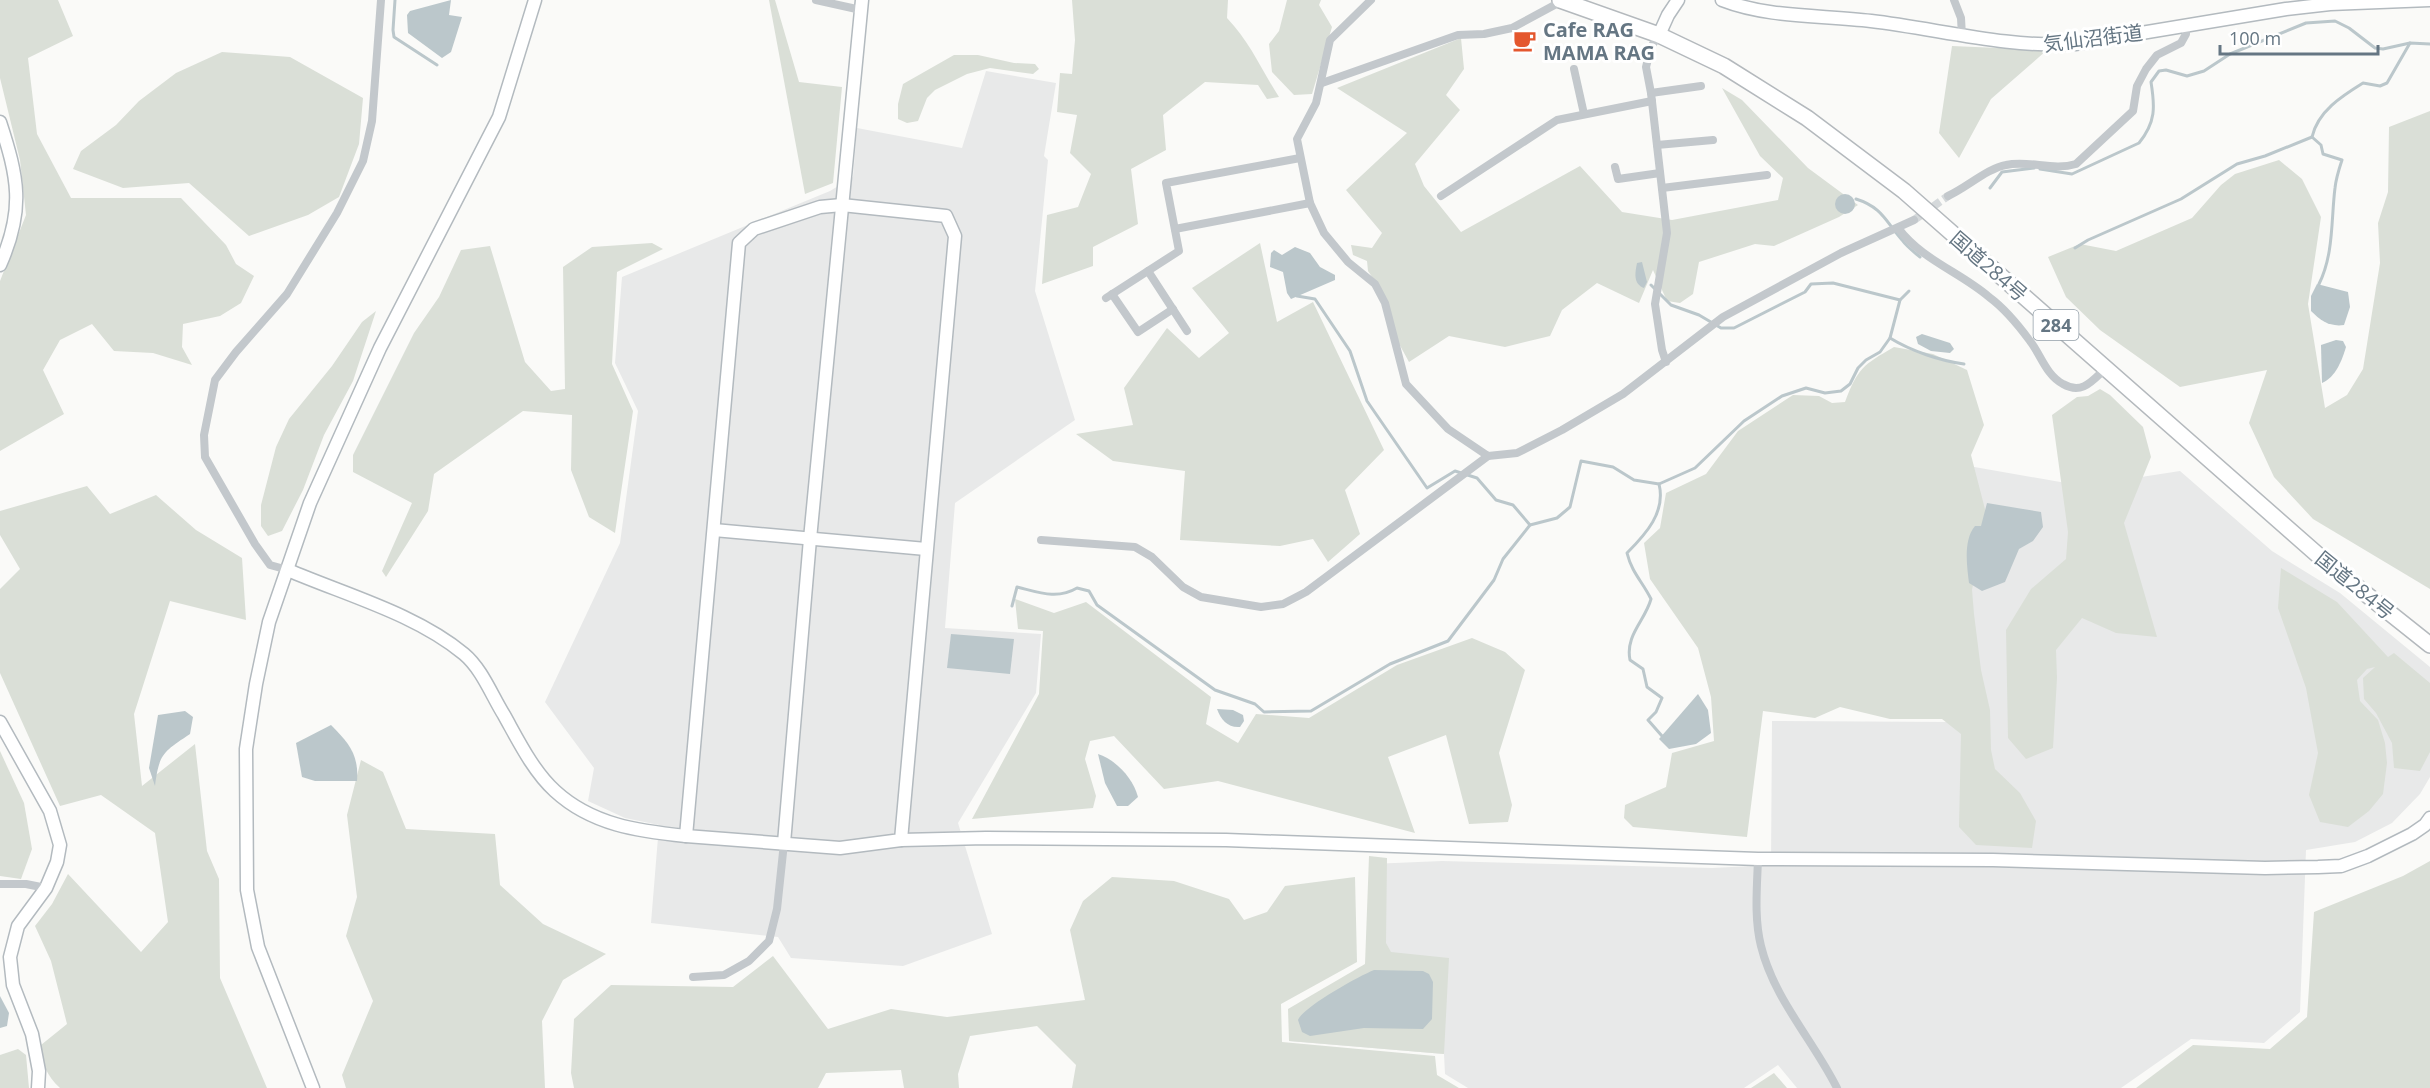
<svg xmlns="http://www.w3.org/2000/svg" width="2430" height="1088" viewBox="0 0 2430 1088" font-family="'Open Sans','Noto Sans JP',sans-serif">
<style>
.built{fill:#e8e9e9}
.green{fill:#dadfd7}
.water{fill:#bbc7cb}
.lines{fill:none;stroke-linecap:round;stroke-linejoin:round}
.stream{stroke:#bbc7cb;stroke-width:3}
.street-tunnel{stroke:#d5d9db;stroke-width:8;stroke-dasharray:8 4;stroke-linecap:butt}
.secondary-casing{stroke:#b3babf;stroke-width:15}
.highway-casing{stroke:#b4b9bd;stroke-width:18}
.street{stroke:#c3c8cc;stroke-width:8}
.secondary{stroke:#fff;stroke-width:12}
.highway{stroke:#fff;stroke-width:15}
.labels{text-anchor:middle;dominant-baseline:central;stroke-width:6;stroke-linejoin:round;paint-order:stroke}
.shield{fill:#fff;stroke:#939fa8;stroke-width:1.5}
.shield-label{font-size:18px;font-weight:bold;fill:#657683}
.poi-label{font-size:20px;font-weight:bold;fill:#657683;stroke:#fff;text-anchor:start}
.street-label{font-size:20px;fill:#657683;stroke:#fff}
</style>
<rect width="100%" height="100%" fill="#fafaf8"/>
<!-- built -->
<g class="built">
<path d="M986 71 1056 83 1044 156 1048 160 1035 291 1075 420 955 503 945 628 1041 634 1036 693 958 823 992 934 903 966 791 958 778 937 651 923 659 825 625 818 588 801 594 768 545 702 620 543 638 411 615 363 622 277 830 191 853 177 857 128 962 148Z"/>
<path d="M1946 462 2083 486 2180 471 2272 551 2340 593 2430 667V777L2420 794 2392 823 2355 842 2306 850 2300 1012 2264 1043 2191 1039 2121 1088H1797L1778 1065 1744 1088H1468L1445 1074 1444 1054 1289 1041V1010L1367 968 1371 864 1442 861 1712 868 1771 865 1772 721 1950 722Z"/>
</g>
<!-- green -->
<g class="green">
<path d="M0 0H58L73 36 28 58 37 134 71 198H181L226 245 236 264 254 276 241 303 220 316 183 324 182 347 192 365 153 353 114 351 92 324 60 340 43 370 64 414 0 451V281L26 215 20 160 0 78Z"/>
<path d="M769 0H775L799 82 842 87 833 183 805 194Z"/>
<path d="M1072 0H1228L1227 18C1250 42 1261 69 1279 97L1267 99 1258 85 1205 82 1163 115 1166 150 1131 169 1138 224 1093 247V266L1042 284 1047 215 1078 207 1091 174 1070 153 1077 115 1057 112 1060 73 1072 74 1075 40Z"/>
<path d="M1287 0H1321L1319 5 1332 27 1312 94 1294 95 1272 72 1269 44 1279 31Z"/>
<path d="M1461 38 1464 69 1446 95 1460 110 1415 164 1424 186 1461 232 1580 166 1622 212 1672 220 1778 200 1783 178 1760 156 1722 88 1742 100 1808 168 1858 205 1839 217 1774 246 1755 244 1699 262 1693 294 1680 303 1667 301 1653 270 1639 303 1597 283 1562 310 1550 336 1505 347 1449 336 1409 362 1397 340 1387 299 1368 271 1367 261 1353 255 1351 245 1372 248 1382 233 1346 190 1407 133 1337 88Z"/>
<path d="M1952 46 2047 50 1991 99 1959 158 1939 133Z"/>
<path d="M222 52 290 57 363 98 359 144 339 197 308 215 249 236 189 183 123 188 73 169 81 151 116 125 139 101 176 73Z"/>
<path d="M954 55H978L1014 63 1035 64 1039 69 1033 74 990 68 967 74 935 90 927 98 918 121 907 123 898 119V104L903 84Z"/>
<path d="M2430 111V589L2313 519 2274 477 2249 423 2267 370 2180 387 2100 330 2066 297 2048 257 2080 244 2116 251 2192 218 2221 185 2235 174 2279 160 2302 179 2321 217 2308 304 2325 408 2347 395 2363 369 2380 263 2378 223 2388 192 2389 127Z"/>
<path d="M652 243 663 249 617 272 612 364 633 411 615 533 589 517 571 470 572 415 523 411 434 474 428 511 386 577 382 571 412 503 353 472V455L414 333 439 297 461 250 490 246 525 362 551 391 565 389 563 267 592 247Z"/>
<path d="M1260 243 1277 322 1313 302 1384 450 1345 490 1360 534 1328 562 1313 539 1280 546 1180 540 1185 471 1113 461 1076 434 1133 425 1124 388 1167 328 1199 358 1229 333 1192 288Z"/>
<path d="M376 311 353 381 324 435 303 490 282 531 268 536 261 526V505L276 447 289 419 332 366 362 322Z"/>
<path d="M1894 347 1933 354 1967 370 1984 425 1971 455 1986 513 1972 590 1974 614 1981 670 1990 710 1991 750 1995 769 2020 793 2036 821 2032 848 1976 845 1959 827 1961 734 1942 719H1890L1840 707 1815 718 1763 711 1747 837 1633 827 1624 818 1625 805 1666 787 1672 753 1714 741 1711 697 1698 648 1650 579 1644 543 1660 528 1666 493 1706 474 1738 431 1793 395 1819 396 1832 403 1845 402C1858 368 1863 365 1894 347Z"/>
<path d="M2100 389 2110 395 2143 427 2151 457 2124 523 2157 637 2116 633 2082 618 2056 650 2057 678 2053 748 2026 759 2008 738 2006 630 2031 589 2066 559 2068 532 2052 415 2077 397 2088 396Z"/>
<path d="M87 486 110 514 156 495 196 530 242 558 246 620 170 601 134 714 142 786 195 744 207 851 219 879 220 978 267 1088H60C47 1076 41 1063 41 1045L67 1024 51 961 35 926 52 904 68 874 141 952 168 922 155 833 101 795 60 806 0 673V589L20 569 0 535V511Z"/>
<path d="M2281 568 2337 602 2388 657 2394 653 2430 683V752L2420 771 2394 768 2392 743 2376 713 2364 699 2363 678 2375 667 2367 669 2357 680 2360 701 2378 720 2385 743 2387 763 2383 794 2369 811 2348 827 2320 822 2309 795 2318 753 2306 688 2278 608Z"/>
<path d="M1015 599 1054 613 1086 602 1211 697 1206 724 1238 743 1256 714 1309 718 1397 665 1472 638 1505 652 1525 670 1499 753 1512 805 1508 822 1469 824 1446 735 1388 757 1415 833 1218 781 1164 789 1114 736 1090 741 1085 759 1096 796 1093 808 972 819 1039 694 1043 631 1018 629Z"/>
<path d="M0 751 24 803 32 849 21 879 0 876Z"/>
<path d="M361 760 383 772 406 829 495 834 500 885 543 924 606 954 563 980 542 1021 545 1088H346L342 1075 373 1001 346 936 357 897 347 815Z"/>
<path d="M1369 856 1387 858 1386 943 1391 952 1449 958 1444 1054 1289 1041 1288 1009 1365 964Z"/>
<path d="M2430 861V1088H2136L2193 1045 2270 1049 2307 1017 2314 912 2403 876Z"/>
<path d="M1112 877 1174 881 1229 899 1244 920 1267 912 1285 886 1355 877 1357 962 1281 1004 1282 1042 1435 1056 1437 1075 1459 1088H1072L1076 1065 1037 1026 970 1036 958 1074 959 1088H904L901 1070 826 1073 818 1088H574L571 1073 574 1019 611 985 733 987 773 956 828 1029 891 1009 947 1017 1085 1000 1070 930 1083 901Z"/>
<path d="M18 1049 26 1055 29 1088H0V1055Z"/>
<path d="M1774 1073 1787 1088H1751Z"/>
</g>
<!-- water -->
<g class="water">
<path d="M451 0 449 15 462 17 451 52 442 58 408 33 407 15 410 11Z"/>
<circle cx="1845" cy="204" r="10"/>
<path d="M1295 247 1310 253 1320 267 1335 275V280L1291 299 1287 293 1283 272 1270 267 1271 253 1274 250 1282 255Z"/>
<path d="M1642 262 1647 282 1644 288C1633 284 1635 273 1637 263Z"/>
<path d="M2317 284 2348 292 2350 307 2344 325C2330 327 2321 321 2311 311V296Z"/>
<path d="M1922 334 1950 343 1954 349 1950 353 1931 351 1918 344 1916 337Z"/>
<path d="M2336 340 2343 341 2346 347C2342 360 2336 377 2322 383L2321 345Z"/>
<path d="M1987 503 2041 512 2043 527 2033 541 2019 549 2005 582 1982 591 1969 583C1967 567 1963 540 1975 526H1981Z"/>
<path d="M951 634 1014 639 1010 674 947 668Z"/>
<path d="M1698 694 1708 710 1711 733 1696 744 1669 749 1659 739Z"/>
<path d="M1217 709 1233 710 1243 715 1244 721 1240 727C1228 728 1221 720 1217 709Z"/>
<path d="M185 711 193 717 190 734C163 752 159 754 155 786L149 768 158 715Z"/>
<path d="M331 725C349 743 359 755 357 781H315L302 777 296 743Z"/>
<path d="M1098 754C1116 760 1133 778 1138 797L1128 806H1117L1105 783Z"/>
<path d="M1374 970 1423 971 1429 974 1433 982 1432 1019 1423 1029 1364 1028 1310 1036 1302 1032 1298 1020C1303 1007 1359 976 1374 970Z"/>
<path d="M0 996 9 1013 7 1026 0 1028Z"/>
</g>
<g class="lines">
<!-- stream -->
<g class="stream">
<path d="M395 0 393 30 394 37 437 65"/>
<path d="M2040 169 2072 174 2139 143C2156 122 2155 107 2151 82L2159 71 2166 70 2187 76 2204 71 2230 54 2306 23 2335 21 2349 28 2375 48 2383 49 2410 43 2430 44"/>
<path d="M1990 188 2002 172 2034 168"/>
<path d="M1856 199C1882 207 1886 222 1902 240 1907 247 1914 252 1920 257"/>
<path d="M2075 248 2088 240 2181 199 2237 164 2265 156 2312 137"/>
<path d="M2319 284C2334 254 2331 219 2335 188 2336 178 2339 169 2342 160L2323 154 2321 145 2312 137C2318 111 2342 96 2363 83L2380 86 2387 83 2410 43"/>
<path d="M1651 285 1671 305 1699 315 1721 328H1734L1805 292 1811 284 1833 283 1900 300"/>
<path d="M1909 291 1900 300 1890 338C1911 351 1941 361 1964 364"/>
<path d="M1297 296 1315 299 1350 351 1367 401 1427 488 1455 471 1477 478 1496 500 1513 505 1530 525"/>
<path d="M1659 484C1666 512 1646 534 1627 553 1632 573 1642 581 1651 599 1645 621 1625 635 1630 660L1643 669 1647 687 1662 698 1656 712 1648 720 1662 736"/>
<path d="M1012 606 1017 587C1038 592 1057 600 1077 588L1089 591 1097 605 1215 690 1255 704 1264 712 1311 711 1390 664 1448 641 1494 580 1503 559 1530 525 1557 518 1570 507 1581 461 1613 467 1634 480 1659 484 1695 468 1744 421 1782 396 1806 388 1825 393 1841 391 1850 384 1858 368 1866 360 1880 352 1890 338"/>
</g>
<!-- street-tunnel -->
<path class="street-tunnel" d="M1914 220 1948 196"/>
<defs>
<g id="secondary">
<path d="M1722 0C1768 18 1822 15 1871 21 1939 29 2006 48 2075 44L2286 9 2330 4 2430 0"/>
<path d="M1659 35 1668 15 1678 0"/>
<path d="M0 122C18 177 25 209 0 265"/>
<path d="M842 205 946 216 955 236 901 840 840 848 686 836 739 243 754 229 820 207Z"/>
<path d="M714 530 926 549"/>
<path d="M288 570C346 595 416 614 464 654 482 669 492 696 504 715 518 740 533 771 555 791 592 825 638 831 686 836"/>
<path d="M0 722 50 811 60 845 57 862 46 888 18 926 10 957 13 985 32 1034 39 1071 38 1088"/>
<path d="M901 840 986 838 1226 840 1758 859 1993 860 2265 868 2318 867 2341 866 2368 856 2412 834 2425 825 2430 818"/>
<path d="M784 843 810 539 862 0"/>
<path d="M313 1088 258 947 247 890 246 749 256 684 269 622 310 503 380 348 499 117 535 0"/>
</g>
<path id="highway" d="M1560 0 1659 35 1724 66 1807 118 1904 191 2327 563 2430 645"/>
</defs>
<!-- secondary casing -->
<use href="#secondary" class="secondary-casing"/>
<!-- highway casing -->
<use href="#highway" class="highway-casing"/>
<!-- street -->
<g class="street">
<path d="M816 0 861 10"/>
<path d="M1371 0 1330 40 1316 103 1297 139 1310 203 1324 233 1348 262 1375 284 1385 303 1406 384 1448 429 1488 456 1517 453 1562 430 1623 394 1723 317 1841 253 1914 220"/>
<path d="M1954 0 1961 18 1962 36"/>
<path d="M1659 35 1651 47 1646 67 1651 93 1667 233 1655 304 1662 350 1666 362"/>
<path d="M1574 69 1584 114"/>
<path d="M1322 83 1458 35 1484 34 1512 28 1562 1"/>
<path d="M1651 93 1701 86"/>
<path d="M1657 145 1713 140"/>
<path d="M1615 167 1618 179 1660 173"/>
<path d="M1662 188 1767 175"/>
<path d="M1441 196 1557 120 1652 101"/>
<path d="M1948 196C1966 188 1988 168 2006 165 2029 160 2053 171 2076 164L2133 111 2137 86 2146 69 2157 55 2181 43 2186 34V25"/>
<path d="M1898 228C1922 260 1960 272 1989 297 2004 308 2019 326 2030 341 2041 355 2046 375 2063 384 2082 395 2092 381 2105 369"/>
<path d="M1175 229 1310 203"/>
<path d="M1148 271 1187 331"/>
<path d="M1112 294 1138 332 1173 309"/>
<path d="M1106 298 1179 251 1166 183 1300 158"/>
<path d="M1041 540 1135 547 1152 557 1183 587 1201 597 1261 607 1283 604 1306 592 1488 456"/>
<path d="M288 570 270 565 255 544 205 457 204 435 215 380 236 352 287 294 337 213 363 161 372 121 381 0"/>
<path d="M1758 859C1757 888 1754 918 1761 946 1774 999 1813 1040 1837 1088"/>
<path d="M0 884H26L46 888"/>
<path d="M693 977 724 975 749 961 769 941 777 909 784 843"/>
</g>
<!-- secondary -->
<use href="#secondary" class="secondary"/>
<!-- highway -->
<use href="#highway" class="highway"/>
</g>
<!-- icons -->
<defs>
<symbol id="cafe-bare" viewBox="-9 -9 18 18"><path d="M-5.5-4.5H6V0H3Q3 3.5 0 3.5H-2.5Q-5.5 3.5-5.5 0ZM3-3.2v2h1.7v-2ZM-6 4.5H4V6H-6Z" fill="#e4572e" stroke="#fff" stroke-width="2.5" paint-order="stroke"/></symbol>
</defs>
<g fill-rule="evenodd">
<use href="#cafe-bare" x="1508" y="24" width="33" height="33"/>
</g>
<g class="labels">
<!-- shield labels -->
<rect class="shield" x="2033.5" y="310" width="45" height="30" rx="4.5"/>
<g class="shield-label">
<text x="2056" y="325">284</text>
</g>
<!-- poi labels -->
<g class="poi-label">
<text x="1543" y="29">Cafe RAG<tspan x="1543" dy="23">MAMA RAG</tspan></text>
</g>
<!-- street labels -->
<g class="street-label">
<text transform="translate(2093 38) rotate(-7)">気仙沼街道</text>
<text transform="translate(1989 266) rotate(41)">国道284号</text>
<text transform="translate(2355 585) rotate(39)">国道284号</text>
</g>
</g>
<!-- scale -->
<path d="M2220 45v9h158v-9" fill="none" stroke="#657683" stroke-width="3"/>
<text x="2229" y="45" font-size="18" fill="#657683" stroke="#ffffff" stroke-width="4.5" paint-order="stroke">100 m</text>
</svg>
